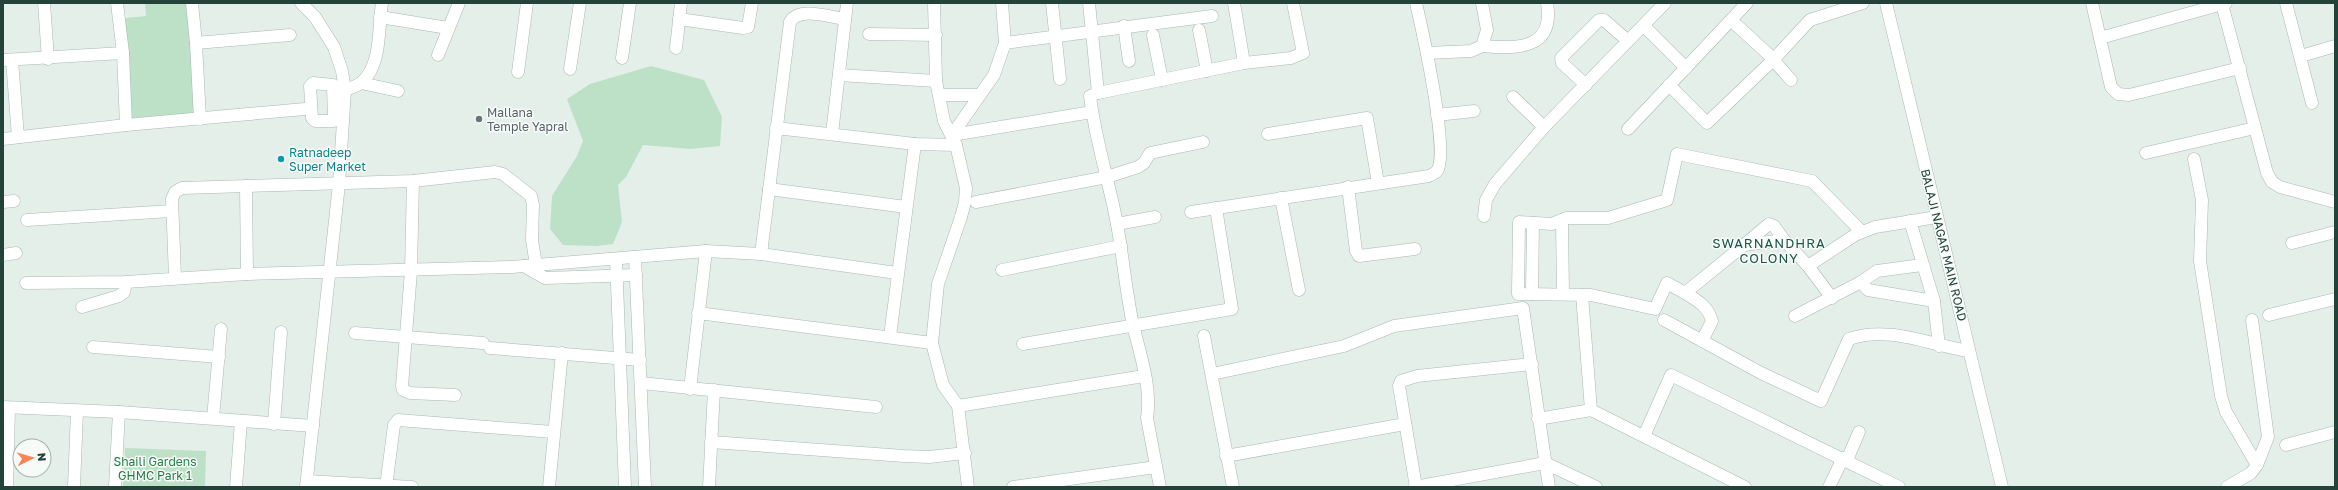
<svg xmlns="http://www.w3.org/2000/svg" width="2338" height="490" viewBox="0 0 2338 490" font-family="'Golos Text',sans-serif">
<style>
.green{fill:#bce1c7}
.lines{fill:none;stroke-linecap:round;stroke-linejoin:round}
.minor-casing{stroke:#a7b8b2;stroke-width:13}
.minor{stroke:#fff;stroke-width:12}
.worship-dot{fill:#6b7280;stroke:#f6fbf8;stroke-width:1.5}
.culture-dot{fill:#0f9aa8;stroke:#f6fbf8;stroke-width:1.5}
.labels{text-anchor:middle;dominant-baseline:central;stroke-width:3;stroke-linejoin:round;paint-order:stroke}
.worship-label{font-size:12px;fill:#5b616d;stroke:#f6fbf8;text-anchor:start}
.culture-label{font-size:12px;fill:#0d838f;stroke:#f6fbf8;text-anchor:start}
.street-label{font-size:12px;fill:#22423a;stroke:#f6fbf8}
.park-label{font-size:12px;fill:#2a7c4b;stroke:#f6fbf8}
.neighbourhood-label{font-size:13px;letter-spacing:1px;fill:#1c5649;stroke:#f6fbf8}
</style>
<rect width="100%" height="100%" fill="#e5efea"/>
<!-- green -->
<g class="green">
<path d="M145 3H187L195 113 132 118 125 18 146 16Z"/>
<path d="M651 66 704 80 722 117 720 146 690 149 643 145 626 177 618 185 622 222 613 244 596 246 563 245 550 229 552 196 577 156 583 141 567 99 590 84Z"/>
<path d="M125 448 206 451 205 487H123Z"/>
</g>
<g class="lines">
<defs>
<g id="minor">
<path d="M44 3 48 59"/>
<path d="M117 3 123 53 126 125"/>
<path d="M192 3 196 43 200 119"/>
<path d="M301 3 315 17 334 47 342 71 345 90 339 184 306 487"/>
<path d="M934 3 936 81 944 121 956 145 966 188 965 202 961 217 938 284 932 343 943 385 958 406 968 487"/>
<path d="M1052 3 1060 79"/>
<path d="M1089 3 1098 93"/>
<path d="M1234 3 1244 63"/>
<path d="M1886 3 2002 487"/>
<path d="M2092 3 2111 87 2118 94 2129 95 2240 68"/>
<path d="M2286 3 2312 103"/>
<path d="M2222 4 2267 173 2272 182 2280 187 2335 202"/>
<path d="M380 17 448 28"/>
<path d="M679 19 743 28 748 27 752 3"/>
<path d="M1731 20 1768 54 1791 80"/>
<path d="M1124 26 1129 61"/>
<path d="M1644 26 1686 68"/>
<path d="M1199 30 1207 71"/>
<path d="M869 34 936 35"/>
<path d="M1153 35 1162 80"/>
<path d="M2100 38 2226 3"/>
<path d="M196 43 290 35"/>
<path d="M1005 43 1212 16"/>
<path d="M1482 46C1516 49 1555 50 1547 3"/>
<path d="M676 48 681 3"/>
<path d="M1427 53 1471 51 1482 46 1487 30 1482 3"/>
<path d="M438 55 459 3"/>
<path d="M2301 56 2335 46"/>
<path d="M622 58 630 3"/>
<path d="M3 60 123 53"/>
<path d="M12 60 18 137"/>
<path d="M570 69 580 3"/>
<path d="M518 72 527 3"/>
<path d="M839 75 936 81"/>
<path d="M313 83 333 85 334 121H315L312 118 310 86Z"/>
<path d="M361 83 398 91"/>
<path d="M1586 85 1562 63 1561 58 1599 20H1604L1628 41"/>
<path d="M1669 85 1707 123 1773 60 1810 20 1863 3"/>
<path d="M345 90C350 88 358 86 362 82 382 64 378 28 382 3"/>
<path d="M939 95H980L952 135"/>
<path d="M980 95 994 75 1005 43 1002 3"/>
<path d="M1513 97 1544 127"/>
<path d="M1437 115 1474 111"/>
<path d="M776 128 915 144 956 145"/>
<path d="M1628 129 1747 3"/>
<path d="M832 134 847 3"/>
<path d="M1268 134 1367 118 1378 183"/>
<path d="M952 135 1092 112"/>
<path d="M3 139 126 125 305 109"/>
<path d="M2146 153 2255 128"/>
<path d="M2194 159 2202 200 2200 261 2221 396 2226 412 2257 465 2251 473 2227 487"/>
<path d="M413 181 411 271 402 386 403 390 410 393 455 395"/>
<path d="M246 186 247 274"/>
<path d="M1348 187 1356 251 1359 256 1415 249"/>
<path d="M769 189 906 207"/>
<path d="M1281 198 1299 290"/>
<path d="M3 202 14 201"/>
<path d="M976 202 1107 177 1138 167 1144 163 1150 153 1203 142"/>
<path d="M1191 212 1429 176C1431 175 1435 173 1437 171 1450 153 1422 29 1416 3"/>
<path d="M1484 216 1486 200 1495 184 1544 127 1665 3"/>
<path d="M27 220 172 211"/>
<path d="M1562 220 1563 294"/>
<path d="M1910 221 1934 301 1939 346"/>
<path d="M1117 224 1155 217"/>
<path d="M2292 243 2335 232"/>
<path d="M1744 245 1769 224 1774 226 1784 240"/>
<path d="M761 254 790 22C799 6 829 17 845 19"/>
<path d="M3 255 16 253"/>
<path d="M635 257 645 487"/>
<path d="M616 259 625 487"/>
<path d="M524 266 545 278 636 275"/>
<path d="M1808 266 1832 298"/>
<path d="M1002 270 1121 246"/>
<path d="M175 277 172 199 175 192 182 188 413 181 495 172 503 174 531 196 533 205 532 240 536 265"/>
<path d="M1861 282 1868 290 1934 301"/>
<path d="M26 283 126 282 247 274 512 267 706 251 761 254 897 273"/>
<path d="M1685 293 1667 283 1655 309 1591 295 1518 294 1519 222 1552 224 1566 218H1608L1667 200 1677 154 1812 181 1862 232"/>
<path d="M1532 294 1533 223"/>
<path d="M1582 295 1591 410"/>
<path d="M82 307 119 296 124 292 126 282"/>
<path d="M698 313 932 343"/>
<path d="M2269 315 2335 299"/>
<path d="M1795 316 1861 282 1877 271 1922 265"/>
<path d="M1664 320 1761 373 1821 401 1849 339C1888 325 1930 345 1969 351"/>
<path d="M2252 320 2268 437 2257 465"/>
<path d="M355 333 483 343"/>
<path d="M890 336 915 144"/>
<path d="M1204 336 1233 487"/>
<path d="M1702 341 1712 321C1708 306 1698 301 1685 293L1744 245 1784 240 1808 266 1855 235 1875 227 1937 217"/>
<path d="M1023 344 1232 309 1216 208"/>
<path d="M93 347 219 357"/>
<path d="M490 348 640 360"/>
<path d="M1212 374 1344 346 1394 326 1523 308 1549 487"/>
<path d="M641 383 876 407"/>
<path d="M690 389 706 251"/>
<path d="M958 406 1144 376"/>
<path d="M3 407 119 412 313 426"/>
<path d="M213 418 221 329"/>
<path d="M1538 419 1591 410 1745 487"/>
<path d="M274 424 281 332"/>
<path d="M1644 436 1671 375 1899 487"/>
<path d="M711 442 904 456 929 457 965 453"/>
<path d="M2286 445 2335 432"/>
<path d="M1226 456 1405 424"/>
<path d="M1847 460 1859 432"/>
<path d="M307 481 412 487"/>
<path d="M7 487 9 408"/>
<path d="M74 487 77 411"/>
<path d="M115 487 119 412"/>
<path d="M236 487 241 421"/>
<path d="M386 487 394 425 398 420 553 432"/>
<path d="M549 487 562 353"/>
<path d="M709 487 714 390"/>
<path d="M1013 487 1156 467"/>
<path d="M1160 487 1147 418C1152 388 1140 354 1133 325 1126 292 1123 257 1117 224 1109 181 1095 139 1090 96L1098 93 1244 63 1291 58 1303 53 1293 3"/>
<path d="M1415 487 1545 463 1596 487"/>
<path d="M1416 487 1399 386 1401 381 1417 376 1532 364"/>
<path d="M1829 487 1843 458"/>
</g>
</defs>
<!-- minor casing -->
<use href="#minor" class="minor-casing"/>
<!-- minor -->
<use href="#minor" class="minor"/>
</g>
<!-- markers -->
<circle class="worship-dot" cx="479" cy="119" r="4"/>
<circle class="culture-dot" cx="281" cy="159" r="4"/>
<g class="labels">
<!-- worship labels -->
<g class="worship-label">
<text x="487" y="112">Mallana<tspan x="487" dy="14">Temple Yapral</tspan></text>
</g>
<!-- culture labels -->
<g class="culture-label">
<text x="289" y="152">Ratnadeep<tspan x="289" dy="14">Super Market</tspan></text>
</g>
<!-- street labels -->
<g class="street-label">
<text transform="translate(1944 245) rotate(76)">BALAJI NAGAR MAIN ROAD</text>
</g>
<!-- park labels -->
<g class="park-label">
<text x="155" y="461">Shaili Gardens<tspan x="155" dy="14">GHMC Park 1</tspan></text>
</g>
<!-- neighbourhood labels -->
<g class="neighbourhood-label">
<text x="1769" y="243">SWARNANDHRA<tspan x="1769" dy="15">COLONY</tspan></text>
</g>
</g>
<!-- border -->
<rect width="2338" height="490" fill="none" stroke="#22423a" stroke-width="8"/>
<!-- north arrow -->
<g transform="translate(32 458) rotate(85)"><circle r="19" fill="#f6fbf8" stroke="#a1b1ac"/>
<path d="M0-3L7 15L0 10L-7 15Z" fill="#fa8358"/>
<text y="-6" font-size="11" font-weight="bold" text-anchor="middle" fill="#22423a">N</text>
</g>
</svg>
